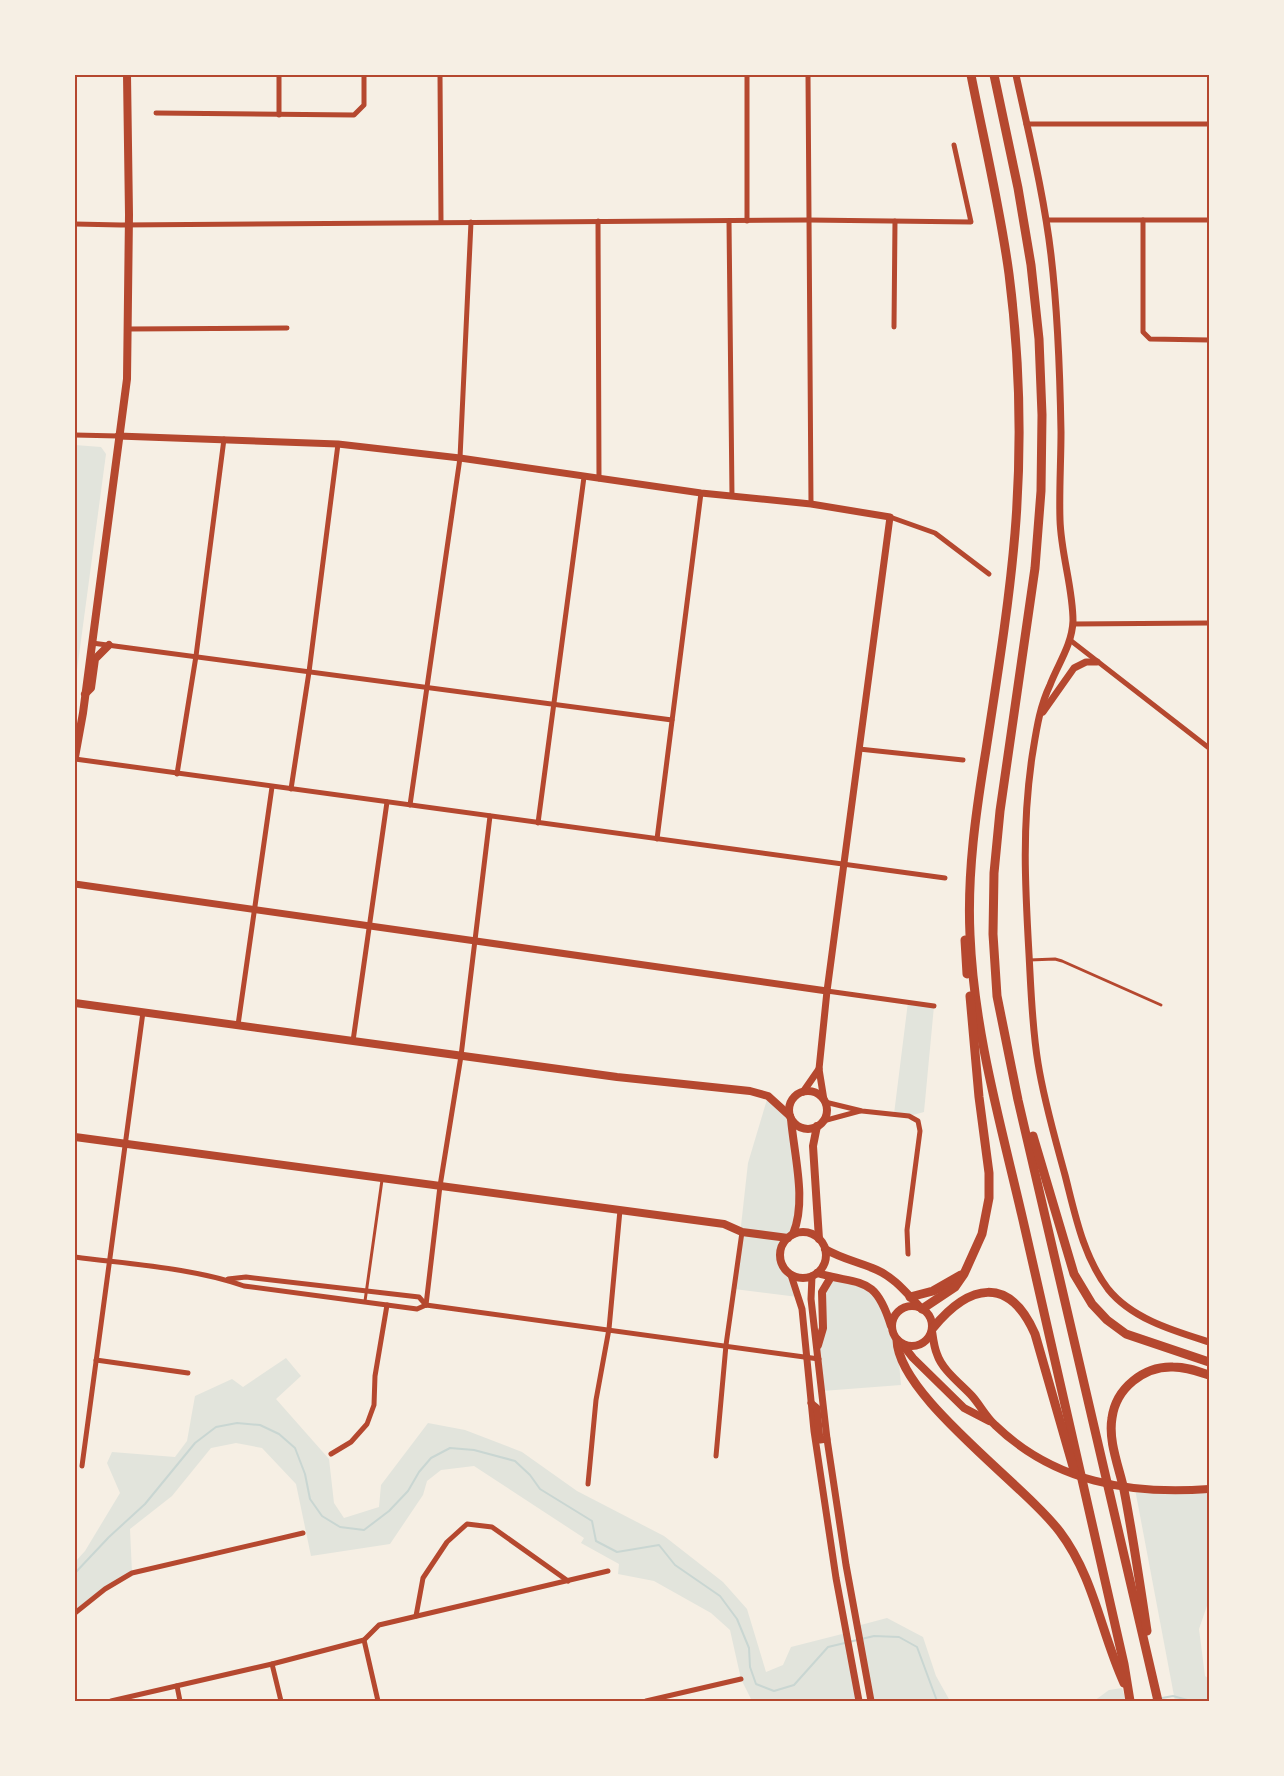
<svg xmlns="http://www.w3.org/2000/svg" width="1284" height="1776" viewBox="0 0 1284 1776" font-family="'Archivo Narrow',sans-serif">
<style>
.green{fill:#e2e4dc}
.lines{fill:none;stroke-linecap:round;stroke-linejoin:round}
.stream{stroke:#c9d6d2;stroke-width:2}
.service{stroke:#b5482f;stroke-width:3}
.minor{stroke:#b5482f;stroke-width:5}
.tertiary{stroke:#b5482f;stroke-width:7}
.secondary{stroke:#b5482f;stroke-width:8}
.motorway{stroke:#b5482f;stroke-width:9}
.neatline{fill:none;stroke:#b5482f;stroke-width:2}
</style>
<rect width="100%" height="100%" fill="#f6efe4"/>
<!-- green -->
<g class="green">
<path d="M75 445 101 447 106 454 75 685Z"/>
<path d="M908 1002 934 1006 924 1112 909 1116 894 1114Z"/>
<path d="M768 1096 790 1117 800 1204 788 1238 781 1250 780 1257 782 1264 791 1275 798 1297 734 1289 748 1163Z"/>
<path d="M831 1277 867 1286 886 1309 897 1340 901 1385 822 1391C819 1354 813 1311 831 1277Z"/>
<path d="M286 1358 301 1376 276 1399 329 1459 334 1503 344 1518 379 1507 381 1485 428 1423 465 1430 522 1452 577 1491 664 1536 723 1582 747 1609 766 1672 783 1665 791 1647 846 1633 859 1701H752L741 1679 730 1630 711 1613 654 1581 618 1574 619 1564 581 1543 584 1538 474 1466 441 1470 427 1481 423 1495 390 1544 311 1556 296 1484 262 1448 236 1443 211 1448 172 1496 130 1529 132 1573 105 1589 75 1615V1562L85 1551 120 1493 107 1463 112 1452 175 1457 187 1441 195 1396 232 1379 243 1387Z"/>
<path d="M1135 1489H1200L1209 1496V1600L1199 1629 1205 1676 1209 1679V1701H1175Z"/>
<path d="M887 1618 923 1637 936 1676 950 1701H871L857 1626Z"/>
<path d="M1122 1688 1126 1701H1094L1109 1690Z"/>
</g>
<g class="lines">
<!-- stream -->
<g class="stream">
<path d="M75 1573 109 1537 145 1504 195 1443 216 1427 237 1423 260 1425 279 1434 295 1448 305 1474 310 1499 322 1516 340 1527 364 1530 389 1511 408 1491 419 1472 431 1458 450 1448 474 1450 515 1461 530 1475 540 1489 592 1521 596 1541 617 1552 659 1545 675 1565 720 1596 737 1619 749 1648 750 1667 756 1684 774 1691 794 1685 828 1647 874 1636 899 1637 917 1647 937 1701"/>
<path d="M1162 1698 1173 1696 1191 1701"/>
<path d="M1148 1701 1156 1699"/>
</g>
<!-- service -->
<g class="service">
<path d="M1029 960 1055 959 1062 961 1161 1005"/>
<path d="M365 1301 382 1180"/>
</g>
<!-- minor -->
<g class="minor">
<path d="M279 75V115"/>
<path d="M440 75 441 222"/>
<path d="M747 75V221"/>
<path d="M808 75 811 504"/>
<path d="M156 113 354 115 364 105V75"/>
<path d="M1026 124H1209"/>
<path d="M1046 220H1209"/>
<path d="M1143 220V332L1150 339 1209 340"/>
<path d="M598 221 599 479"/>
<path d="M729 221 732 496"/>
<path d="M75 224 121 225 809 220 971 222 954 145"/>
<path d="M894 327 895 221"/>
<path d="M129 329 287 328"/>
<path d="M75 435 118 436"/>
<path d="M890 517 935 533 989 574"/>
<path d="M1073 624 1209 623"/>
<path d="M1070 640 1209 748"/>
<path d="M92 643 672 720"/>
<path d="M859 749 963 760"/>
<path d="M75 759 945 878"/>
<path d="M177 774 196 656 224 439"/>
<path d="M291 789 309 672 338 444"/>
<path d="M410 805 460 458 471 222"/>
<path d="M538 823 584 477"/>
<path d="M657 839 701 493"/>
<path d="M827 991 934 1006"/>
<path d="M238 1025 272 787"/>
<path d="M353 1041 387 802"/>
<path d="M825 1102 862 1111 909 1116 918 1121 920 1131 907 1230 908 1254"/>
<path d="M823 1121 860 1111"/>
<path d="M75 1257C127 1264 195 1268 244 1286L417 1309 426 1305 819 1359"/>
<path d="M228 1279 246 1277 419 1297 426 1305"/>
<path d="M426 1305 440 1186 461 1056 490 816"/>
<path d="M96 1360 188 1373"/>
<path d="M331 1454 351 1442 367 1424 374 1405 375 1376 387 1305"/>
<path d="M716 1456 726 1345 742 1232"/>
<path d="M82 1466 143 1012"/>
<path d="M588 1484 596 1400 609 1329 620 1210"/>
<path d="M75 1613 105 1589 132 1573 303 1533"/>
<path d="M416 1616 423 1578 447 1542 467 1524 492 1527 568 1581"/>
<path d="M364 1640 378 1701"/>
<path d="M272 1664 281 1701"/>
<path d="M177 1686 180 1701"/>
<path d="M111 1701 272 1664 364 1640 379 1625 608 1571"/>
<path d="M646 1701 741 1679"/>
</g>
<!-- tertiary -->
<g class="tertiary">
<path d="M1016 75C1029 135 1044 195 1051 255 1058 314 1060 373 1061 432 1061 461 1059 491 1060 520 1061 554 1073 588 1073 621 1072 645 1058 664 1050 685 1039 708 1036 733 1032 757 1022 826 1025 885 1029 954 1031 990 1032 1027 1038 1063 1044 1101 1055 1138 1065 1175 1075 1214 1083 1256 1108 1289 1132 1319 1174 1331 1209 1342"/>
<path d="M118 436 338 444 460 458 701 493 811 504 890 517 827 991 819 1069 824 1100"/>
<path d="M1043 712 1074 668 1086 662H1097"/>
<path d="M75 884 827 991"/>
<path d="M803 1092 819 1069"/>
<path d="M791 1275 802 1309 814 1431 836 1578 859 1701"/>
<path d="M812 1276 811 1299 827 1439 846 1565 871 1701"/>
<path d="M811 1403 817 1408 820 1440 827 1439"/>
</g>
<!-- secondary -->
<g class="secondary">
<path d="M85 694 91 688 95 659 109 645"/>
<path d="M75 757 83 713 127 379 129 215 127 75"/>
<path d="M75 1003 617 1077 750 1091 768 1096 790 1116"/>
<circle cx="808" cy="1110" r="19"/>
<path d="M791 1119C794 1155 807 1201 793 1234"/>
<path d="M817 1126 813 1146 819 1239"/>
<path d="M75 1137 724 1224 742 1232 788 1238"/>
<circle cx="803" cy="1255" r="23"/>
<path d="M825 1249C842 1259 859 1262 877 1270 895 1278 907 1294 920 1307"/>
<path d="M817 1273C861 1286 875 1274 891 1326"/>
<circle cx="912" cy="1326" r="20"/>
<path d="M932 1331C933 1338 934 1347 937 1354 942 1370 961 1384 972 1396 980 1405 986 1417 995 1425 1054 1482 1130 1495 1209 1489"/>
<path d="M902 1344 913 1358 964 1408 989 1421"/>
<path d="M818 1345 823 1328 822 1292 831 1277"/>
</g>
<!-- motorway -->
<g class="motorway">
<path d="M971 75C984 141 1000 207 1009 274 1020 360 1022 447 1015 533 1009 605 997 678 986 750 976 811 967 873 970 935 974 1035 1003 1132 1025 1229 1058 1374 1091 1519 1124 1664L1130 1701"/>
<path d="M994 75 1018 188 1031 265 1039 339 1042 415 1041 491 1035 568 1000 811 994 873 993 934 997 996 1018 1100 1158 1701"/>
<path d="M965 940 967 974"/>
<path d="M1033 1136 1074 1274 1092 1304 1107 1320 1126 1334 1209 1362"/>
<path d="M910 1297 933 1291 961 1275"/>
<path d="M922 1309 955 1287 964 1274 982 1234 989 1198V1173L979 1097 970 996"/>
<path d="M933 1328C969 1284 1009 1275 1035 1334L1074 1470"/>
<path d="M897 1340C898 1396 1024 1484 1060 1532 1094 1577 1101 1633 1124 1683"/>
<path d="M1147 1631C1140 1584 1133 1536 1124 1490 1119 1467 1108 1441 1112 1418 1116 1388 1144 1366 1173 1367 1186 1367 1197 1371 1209 1375"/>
</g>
</g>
<!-- border -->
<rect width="1284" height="1776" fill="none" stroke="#f6efe4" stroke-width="153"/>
<rect x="76" y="76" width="1132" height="1624" class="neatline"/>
</svg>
